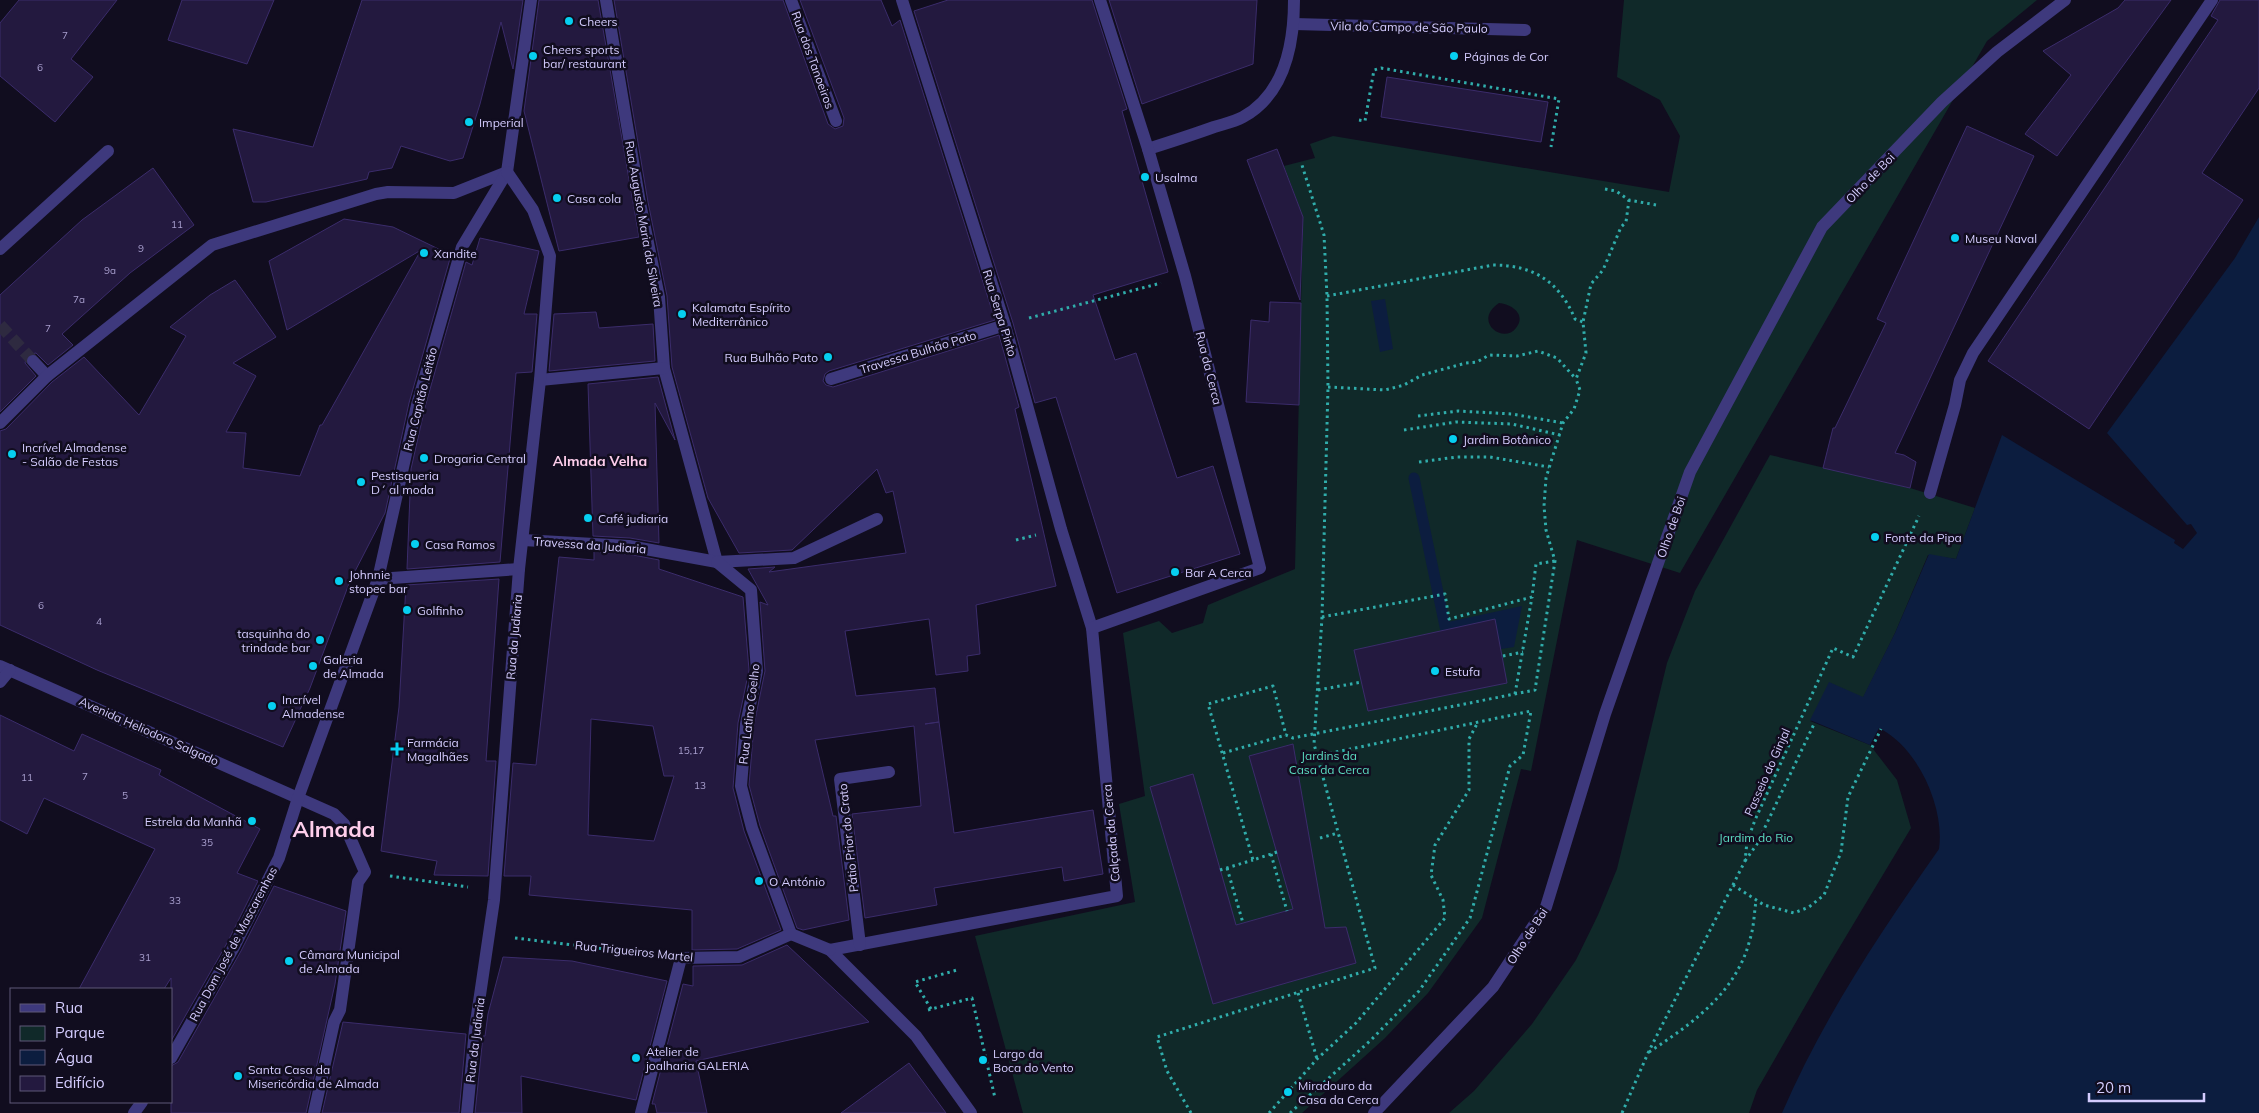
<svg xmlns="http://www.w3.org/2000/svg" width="2259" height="1113" viewBox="0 0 2259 1113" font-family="Mulish,sans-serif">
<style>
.green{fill:#102929;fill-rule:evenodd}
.water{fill:#0c1d3f}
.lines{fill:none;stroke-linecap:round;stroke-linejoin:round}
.stream{stroke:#0c1d3f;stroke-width:11}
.building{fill:#23193f;stroke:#3b2c6b;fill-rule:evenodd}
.minor-tunnel{stroke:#2e2a40;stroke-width:12;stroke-dasharray:12 6;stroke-linecap:butt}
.path{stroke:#30adab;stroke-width:3;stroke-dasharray:2.5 4;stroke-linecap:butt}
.minor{stroke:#3e397d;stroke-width:12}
.poi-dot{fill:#06cff0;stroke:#110d1f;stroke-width:2}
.labels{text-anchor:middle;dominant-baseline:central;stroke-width:5;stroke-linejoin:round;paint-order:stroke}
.number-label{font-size:10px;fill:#a89fce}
.poi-label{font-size:12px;fill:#d4ccfe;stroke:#110d1f;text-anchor:start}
.street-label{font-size:12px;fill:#d4ccfe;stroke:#110d1f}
.park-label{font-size:12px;fill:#5bdbc0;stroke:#110d1f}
.neighbourhood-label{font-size:14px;font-weight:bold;fill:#feceeb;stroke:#110d1f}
.town-label{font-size:22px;font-weight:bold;fill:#feceeb;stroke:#110d1f}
</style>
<rect width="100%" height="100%" fill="#110d1f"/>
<!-- green -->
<g class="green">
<path d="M1624 0H2037L1987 41 1680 573 1577 540 1531 771 1521 769 1482 918 1428 993 1385 1038 1302 1113H1023L975 936 1135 902 1119 804 1145 796 1123 633 1159 621 1172 633 1203 623 1208 605 1295 569 1303 217 1284 166 1315 158 1310 144 1333 136 1669 192 1680 136 1660 100 1617 77ZM1499 303C1511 304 1527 314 1516 328 1503 345 1472 321 1499 303Z"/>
<path d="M1770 455 1910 488 1975 508 1956 559 1928 555 1895 633 1863 698 1810 721 1870 745 1897 780 1911 828 1827 968 1757 1090 1749 1113H1449L1474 1091 1532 1024 1576 960 1598 915 1617 869 1667 663 1695 591Z"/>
</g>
<!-- water -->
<g class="water">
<path d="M2259 217V1113H1782C1823 1018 1880 933 1939 849 1945 808 1918 747 1879 728L1870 745 1810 720 1829 682 1863 697 1895 633 1929 554 1956 559 2002 435 2175 540 2174 543 2183 549 2197 533 2191 524 2187 525 2107 433 2235 258Z"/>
<path d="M1385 299 1393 349 1380 352 1371 301Z"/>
<path d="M1522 606 1514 647 1443 658 1449 630 1448 622Z"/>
</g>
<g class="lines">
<!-- stream -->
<path class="stream" d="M1414 478 1446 631"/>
</g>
<!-- building -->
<g class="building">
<path d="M19 0H117L71 59 93 77 55 122 0 76V23Z"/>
<path d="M182 0H274L247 64 168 40Z"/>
<path d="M362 0H523L513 69 501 22 480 104 463 158 450 161 401 146 392 168 369 172 367 179 266 202H253L233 129 313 147Z"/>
<path d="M539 0H598L639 237 559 251 524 111Z"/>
<path d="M614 0H783L828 124 835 129 843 126 844 118 800 0H881L892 26 900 20 995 320 829 371 825 374 823 381 826 385 833 387 999 335 1019 407 1015 409 1056 586 976 605 980 654 967 656 968 671 936 675 929 619 845 631 856 696 935 688 939 722 925 724 939 722 954 833 1093 810 1103 874 1064 881 1062 867 934 888 937 905 865 918 852 814 921 806 914 726 815 740 833 816H836L849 920 803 930 797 928 760 826 749 785 754 725 765 671 760 602 768 605 748 569 775 567 769 572 906 553 893 491 886 493 877 469 792 550 739 553 708 498 672 367 667 296 648 202Z"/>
<path d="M948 0H1092L1127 109 1122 111 1168 272 1093 295 1115 360 1136 353 1177 478 1213 466 1240 554 1117 593 1056 397 1035 403 1013 323 914 11Z"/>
<path d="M1109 0H1257L1253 64 1142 104Z"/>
<path d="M2125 0H2171L2057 156 2025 134 2071 75 2043 51 2118 8Z"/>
<path d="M2220 0H2259V88L2202 173 2243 200 2089 429 1988 361 2218 20 2211 16Z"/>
<path d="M1387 77 1548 102 1541 142 1381 117Z"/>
<path d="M1967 126 2034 156 1895 453 1904 455 1916 462 1910 488 1823 468 1833 428H1835L1886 323 1877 319Z"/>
<path d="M1277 149 1303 217 1300 300 1247 160Z"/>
<path d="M153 168 194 225 130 273 62 334 73 345 48 365 36 353 27 355 25 363 36 376 0 412V295L82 220Z"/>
<path d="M344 219 393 227 451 255 409 403 385 513 350 581 310 688 283 747 97 670 0 625V431L6 429 52 382 84 357 139 415 186 336 170 327 210 295 235 280 276 337 233 363 256 376 226 432 246 433 243 468 300 476 320 425H322L421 250 287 330 269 261Z"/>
<path d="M480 238 539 251 524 314H537L532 372 516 373 500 562 407 569 411 469 425 407 466 262 472 265Z"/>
<path d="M1270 302 1301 303 1299 405 1246 402 1251 320 1269 322Z"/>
<path d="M596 312 599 328 653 324 655 361 549 371 554 314Z"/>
<path d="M658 377 675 440 655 403 659 543 630 538 593 536 588 384Z"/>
<path d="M594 552 628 554 659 560V569L743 597 749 670 738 723 733 788 744 831 781 930 737 949 692 950V910L529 895 531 876H504L513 763 536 765 559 557 594 560ZM591 719 653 726 664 776H674L654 841 588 835Z"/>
<path d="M499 579 486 761H496L488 876 434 875 437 861 381 851 399 707 406 585Z"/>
<path d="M1495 619 1507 683 1368 711 1354 650Z"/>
<path d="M0 715 74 751 82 734 161 770 159 775 260 829 237 873 258 881 227 943 171 1041V978L164 989H79L155 849 44 798 27 834 0 820Z"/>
<path d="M1293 744 1325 928 1346 927 1356 963 1213 1004 1150 787 1193 774 1236 925 1293 909 1249 756Z"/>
<path d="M274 886 346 911 335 984 306 1113H171V1066L178 1062 241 951Z"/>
<path d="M787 945 869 1022 696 1061 707 1113H657L655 1104H652L683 984 693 986V966L742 965Z"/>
<path d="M503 957 572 961 667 981 636 1100 521 1076 522 1113H475L483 1036H485L488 1014Z"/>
<path d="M343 1022 466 1034 459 1113H322Z"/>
<path d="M909 1063 946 1113H841Z"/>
</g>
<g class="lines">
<!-- minor-tunnel -->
<path class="minor-tunnel" d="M0 325 33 361"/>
<!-- path -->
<g class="path">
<path d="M1359 120 1365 121 1374 70 1381 68 1559 99 1551 147"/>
<path d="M1605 189 1616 191 1629 200 1656 205"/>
<path d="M1327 296 1493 265C1533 265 1559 281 1575 319L1583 322"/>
<path d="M1029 318 1161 283"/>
<path d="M1328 387 1385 390 1404 385 1422 375 1466 363 1477 362 1489 355 1517 356 1538 351 1557 358 1576 379"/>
<path d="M1418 416 1458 411 1512 414 1563 423"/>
<path d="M1404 430 1456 422 1512 424 1560 435"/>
<path d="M1419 462 1457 457H1490L1549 467"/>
<path d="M1016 540 1036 535"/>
<path d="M1322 617 1445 594 1449 619 1532 597 1536 564 1555 561"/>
<path d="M1503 656 1523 652"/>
<path d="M1318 690 1362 682"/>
<path d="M1515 694 1532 597"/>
<path d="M1223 753 1286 735 1293 738 1535 690 1555 561 1546 530 1544 506 1546 478 1563 423 1574 409 1580 390 1576 379 1586 353 1583 322 1591 284 1603 270 1621 227 1626 222 1629 200"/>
<path d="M1320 838 1338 833"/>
<path d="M1277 852 1253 860 1208 704 1273 686 1286 735"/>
<path d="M1271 854 1287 911"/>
<path d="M1745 861 1757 844 1815 722"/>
<path d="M1227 868 1243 923"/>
<path d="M1220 870 1253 860"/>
<path d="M390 876 468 887"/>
<path d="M1733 885 1764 905 1794 913 1809 907 1824 895 1841 852 1848 797 1881 729"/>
<path d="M515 938 655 955"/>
<path d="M1298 993 1317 1059"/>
<path d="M931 1009 915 982 957 970"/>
<path d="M928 1010 972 998 995 1098"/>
<path d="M1649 1052C1692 1024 1737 992 1750 939 1754 927 1754 914 1756 901"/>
<path d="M1191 1113 1167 1071 1157 1037 1375 968 1314 744 1322 617 1328 387 1327 296 1324 235 1301 162"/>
<path d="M1269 1113 1317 1059 1356 1023 1445 918 1443 900 1431 875 1435 845 1469 790V739L1478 722"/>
<path d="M1290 1113 1371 1040 1419 991 1470 918 1510 766 1523 755 1531 711 1317 756"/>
<path d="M1622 1113 1648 1053 1745 861 1747 842 1755 820 1833 648 1853 657 1919 516"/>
</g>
<!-- minor -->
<g class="minor">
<path d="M606 0 640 203 659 297 664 368 717 562"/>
<path d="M791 0 836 121"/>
<path d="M902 0 1005 325 1061 529 1092 628 1117 896 830 950 916 1036 971 1113"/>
<path d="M1294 24 1525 30"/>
<path d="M1148 149C1170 142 1192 135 1214 127 1223 124 1234 122 1243 117 1285 94 1294 44 1294 0"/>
<path d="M0 249 108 151"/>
<path d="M33 361 47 376"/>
<path d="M831 379 1005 325"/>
<path d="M540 380 664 368"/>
<path d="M0 423 47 376 212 245 376 194 388 192 454 193 507 172"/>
<path d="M1930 493 1955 405 1960 380 1973 353 2212 0"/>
<path d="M523 540 629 546 717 562 794 558 877 519"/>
<path d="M717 562 751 590 757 671 746 724 741 786 752 828 791 934"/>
<path d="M378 579 519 569"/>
<path d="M1092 628 1260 568 1185 276 1148 149 1100 0"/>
<path d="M0 666 334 814 344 824 365 872 358 882 340 1010 334 1022 314 1113"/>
<path d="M0 682 10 670"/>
<path d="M860 945 840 779 889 772"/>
<path d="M171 1058 234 947 279 858 298 798 378 579 417 405 462 247 507 172 531 0"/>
<path d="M134 1113 142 1102"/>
<path d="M467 1113 475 1029 494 900 519 569 540 380 550 256 533 210 507 172"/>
<path d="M641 1113 681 958 739 957 791 934 830 950"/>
<path d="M1374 1113 1493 987 1546 907 1605 714 1690 472 1822 227 1942 102 1997 52 2065 0"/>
</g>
</g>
<!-- markers -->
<g class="poi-dot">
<circle cx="569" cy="21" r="5"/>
<circle cx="533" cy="56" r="5"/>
<circle cx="1454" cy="56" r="5"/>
<circle cx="469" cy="122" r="5"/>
<circle cx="1145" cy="177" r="5"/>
<circle cx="557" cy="198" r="5"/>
<circle cx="1955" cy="238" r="5"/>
<circle cx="424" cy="253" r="5"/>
<circle cx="682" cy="314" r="5"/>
<circle cx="828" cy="357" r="5"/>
<circle cx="1453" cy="439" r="5"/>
<circle cx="12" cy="454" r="5"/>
<circle cx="424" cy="458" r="5"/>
<circle cx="361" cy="482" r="5"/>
<circle cx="588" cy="518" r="5"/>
<circle cx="1875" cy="537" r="5"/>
<circle cx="415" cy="544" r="5"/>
<circle cx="1175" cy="572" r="5"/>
<circle cx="339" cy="581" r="5"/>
<circle cx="407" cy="610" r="5"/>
<circle cx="320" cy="640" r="5"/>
<circle cx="313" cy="666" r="5"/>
<circle cx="1435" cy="671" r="5"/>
<circle cx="272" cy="706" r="5"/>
<path d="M394.5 741.5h5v5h5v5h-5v5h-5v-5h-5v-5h5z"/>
<circle cx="252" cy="821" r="5"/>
<circle cx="759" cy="881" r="5"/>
<circle cx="289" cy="961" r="5"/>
<circle cx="636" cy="1058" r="5"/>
<circle cx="983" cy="1060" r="5"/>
<circle cx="238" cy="1076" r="5"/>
<circle cx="1288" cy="1092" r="5"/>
</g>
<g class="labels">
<!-- number labels -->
<g class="number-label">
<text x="65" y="35">7</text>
<text x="40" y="67">6</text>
<text x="177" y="224">11</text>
<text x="141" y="248">9</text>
<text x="110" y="270">9a</text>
<text x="79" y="299">7a</text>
<text x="48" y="328">7</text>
<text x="41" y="605">6</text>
<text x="99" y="621">4</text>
<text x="691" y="750">15,17</text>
<text x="85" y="776">7</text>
<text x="27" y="777">11</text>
<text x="700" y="785">13</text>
<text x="125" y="795">5</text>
<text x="207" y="842">35</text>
<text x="175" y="900">33</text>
<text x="145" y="957">31</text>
</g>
<!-- poi labels -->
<g class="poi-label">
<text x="579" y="21">Cheers</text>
<text x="543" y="49">Cheers sports<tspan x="543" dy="14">bar/ restaurant</tspan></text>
<text x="1464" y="56">Páginas de Cor</text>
<text x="479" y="122">Imperial</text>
<text x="1155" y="177">Usalma</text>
<text x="567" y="198">Casa cola</text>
<text x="1965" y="238">Museu Naval</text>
<text x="434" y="253">Xandite</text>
<text x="692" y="307">Kalamata Espírito<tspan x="692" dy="14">Mediterrânico</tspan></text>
<text x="818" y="357" text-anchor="end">Rua Bulhão Pato</text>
<text x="1463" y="439">Jardim Botânico</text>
<text x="22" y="447">Incrível Almadense<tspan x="22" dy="14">- Salão de Festas</tspan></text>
<text x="434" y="458">Drogaria Central</text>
<text x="371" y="475">Pestisqueria<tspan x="371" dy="14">D´ al moda</tspan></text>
<text x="598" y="518">Café judiaria</text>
<text x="1885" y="537">Fonte da Pipa</text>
<text x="425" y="544">Casa Ramos</text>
<text x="1185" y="572">Bar A Cerca</text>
<text x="349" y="574">Johnnie<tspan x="349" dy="14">stopec bar</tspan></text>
<text x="417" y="610">Golfinho</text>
<text x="310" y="633" text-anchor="end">tasquinha do<tspan x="310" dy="14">trindade bar</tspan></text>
<text x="323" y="659">Galeria<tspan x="323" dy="14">de Almada</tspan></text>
<text x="1445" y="671">Estufa</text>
<text x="282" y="699">Incrível<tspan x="282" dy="14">Almadense</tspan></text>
<text x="407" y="742">Farmácia<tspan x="407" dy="14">Magalhães</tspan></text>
<text x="242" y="821" text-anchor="end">Estrela da Manhã</text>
<text x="769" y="881">O António</text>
<text x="299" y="954">Câmara Municipal<tspan x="299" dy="14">de Almada</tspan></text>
<text x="646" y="1051">Atelier de<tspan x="646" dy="14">joalharia GALERIA</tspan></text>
<text x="993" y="1053">Largo da<tspan x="993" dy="14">Boca do Vento</tspan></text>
<text x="248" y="1069">Santa Casa da<tspan x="248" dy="14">Misericórdia de Almada</tspan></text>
<text x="1298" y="1085">Miradouro da<tspan x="1298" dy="14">Casa da Cerca</tspan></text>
</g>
<!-- street labels -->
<g class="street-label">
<text transform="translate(1409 27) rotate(1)">Vila do Campo de São Paulo</text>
<text transform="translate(813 60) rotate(70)">Rua dos Tanoeiros</text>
<text transform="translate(1870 178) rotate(-46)">Olho de Boi</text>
<text transform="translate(644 224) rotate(80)">Rua Augusto Maria da Silveira</text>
<text transform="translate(1000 313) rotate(73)">Rua Serpa Pinto</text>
<text transform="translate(918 352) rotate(-17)">Travessa Bulhão Pato</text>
<text transform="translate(1209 368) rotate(76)">Rua da Cerca</text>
<text transform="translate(420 399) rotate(-76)">Rua Capitão Leitão</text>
<text transform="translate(1671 527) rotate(-71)">Olho de Boi</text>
<text transform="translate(590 545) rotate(4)">Travessa da Judiaria</text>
<text transform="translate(514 637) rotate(-85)">Rua da Judiaria</text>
<text transform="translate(749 714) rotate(-83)">Rua Latino Coelho</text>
<text transform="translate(149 731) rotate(24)">Avenida Heliodoro Salgado</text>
<text transform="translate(1767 772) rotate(-66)">Passeio do Ginjal</text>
<text transform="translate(1111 833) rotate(-95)">Calçada da Cerca</text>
<text transform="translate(848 838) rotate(-96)">Pátio Prior do Crato</text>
<text transform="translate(1527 936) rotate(-57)">Olho de Boi</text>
<text transform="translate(233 944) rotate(-62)">Rua Dom José de Mascarenhas</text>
<text transform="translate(634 951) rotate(6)">Rua Trigueiros Martel</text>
<text transform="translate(475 1040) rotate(-83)">Rua da Judiaria</text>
</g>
<!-- park labels -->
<g class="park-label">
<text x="1329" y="755">Jardins da<tspan x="1329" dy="14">Casa da Cerca</tspan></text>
<text x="1756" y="837">Jardim do Rio</text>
</g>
<!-- neighbourhood labels -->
<g class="neighbourhood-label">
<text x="600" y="461">Almada Velha</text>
</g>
<!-- town labels -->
<g class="town-label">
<text x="334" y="829">Almada</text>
</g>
</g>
<!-- legend -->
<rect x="10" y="988" width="162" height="115" fill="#110d1f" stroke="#5f5978"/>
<rect x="20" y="1004" width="25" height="8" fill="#3e397d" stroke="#5f5978"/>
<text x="55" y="1013" font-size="15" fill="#d4ccfe">Rua</text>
<rect x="20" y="1026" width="25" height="15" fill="#102929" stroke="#5f5978"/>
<text x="55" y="1038" font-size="15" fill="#d4ccfe">Parque</text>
<rect x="20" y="1050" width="25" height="15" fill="#0c1d3f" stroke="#5f5978"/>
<text x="55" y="1063" font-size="15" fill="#d4ccfe">Água</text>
<rect x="20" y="1076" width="25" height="15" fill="#23193f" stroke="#5f5978"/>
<text x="55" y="1088" font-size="15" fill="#d4ccfe">Edifício</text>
<!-- scale -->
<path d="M2089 1093v8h115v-8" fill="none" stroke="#d4ccfe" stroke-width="2.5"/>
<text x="2096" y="1093" font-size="15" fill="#d4ccfe" stroke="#110d1f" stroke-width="4" paint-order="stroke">20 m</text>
</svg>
